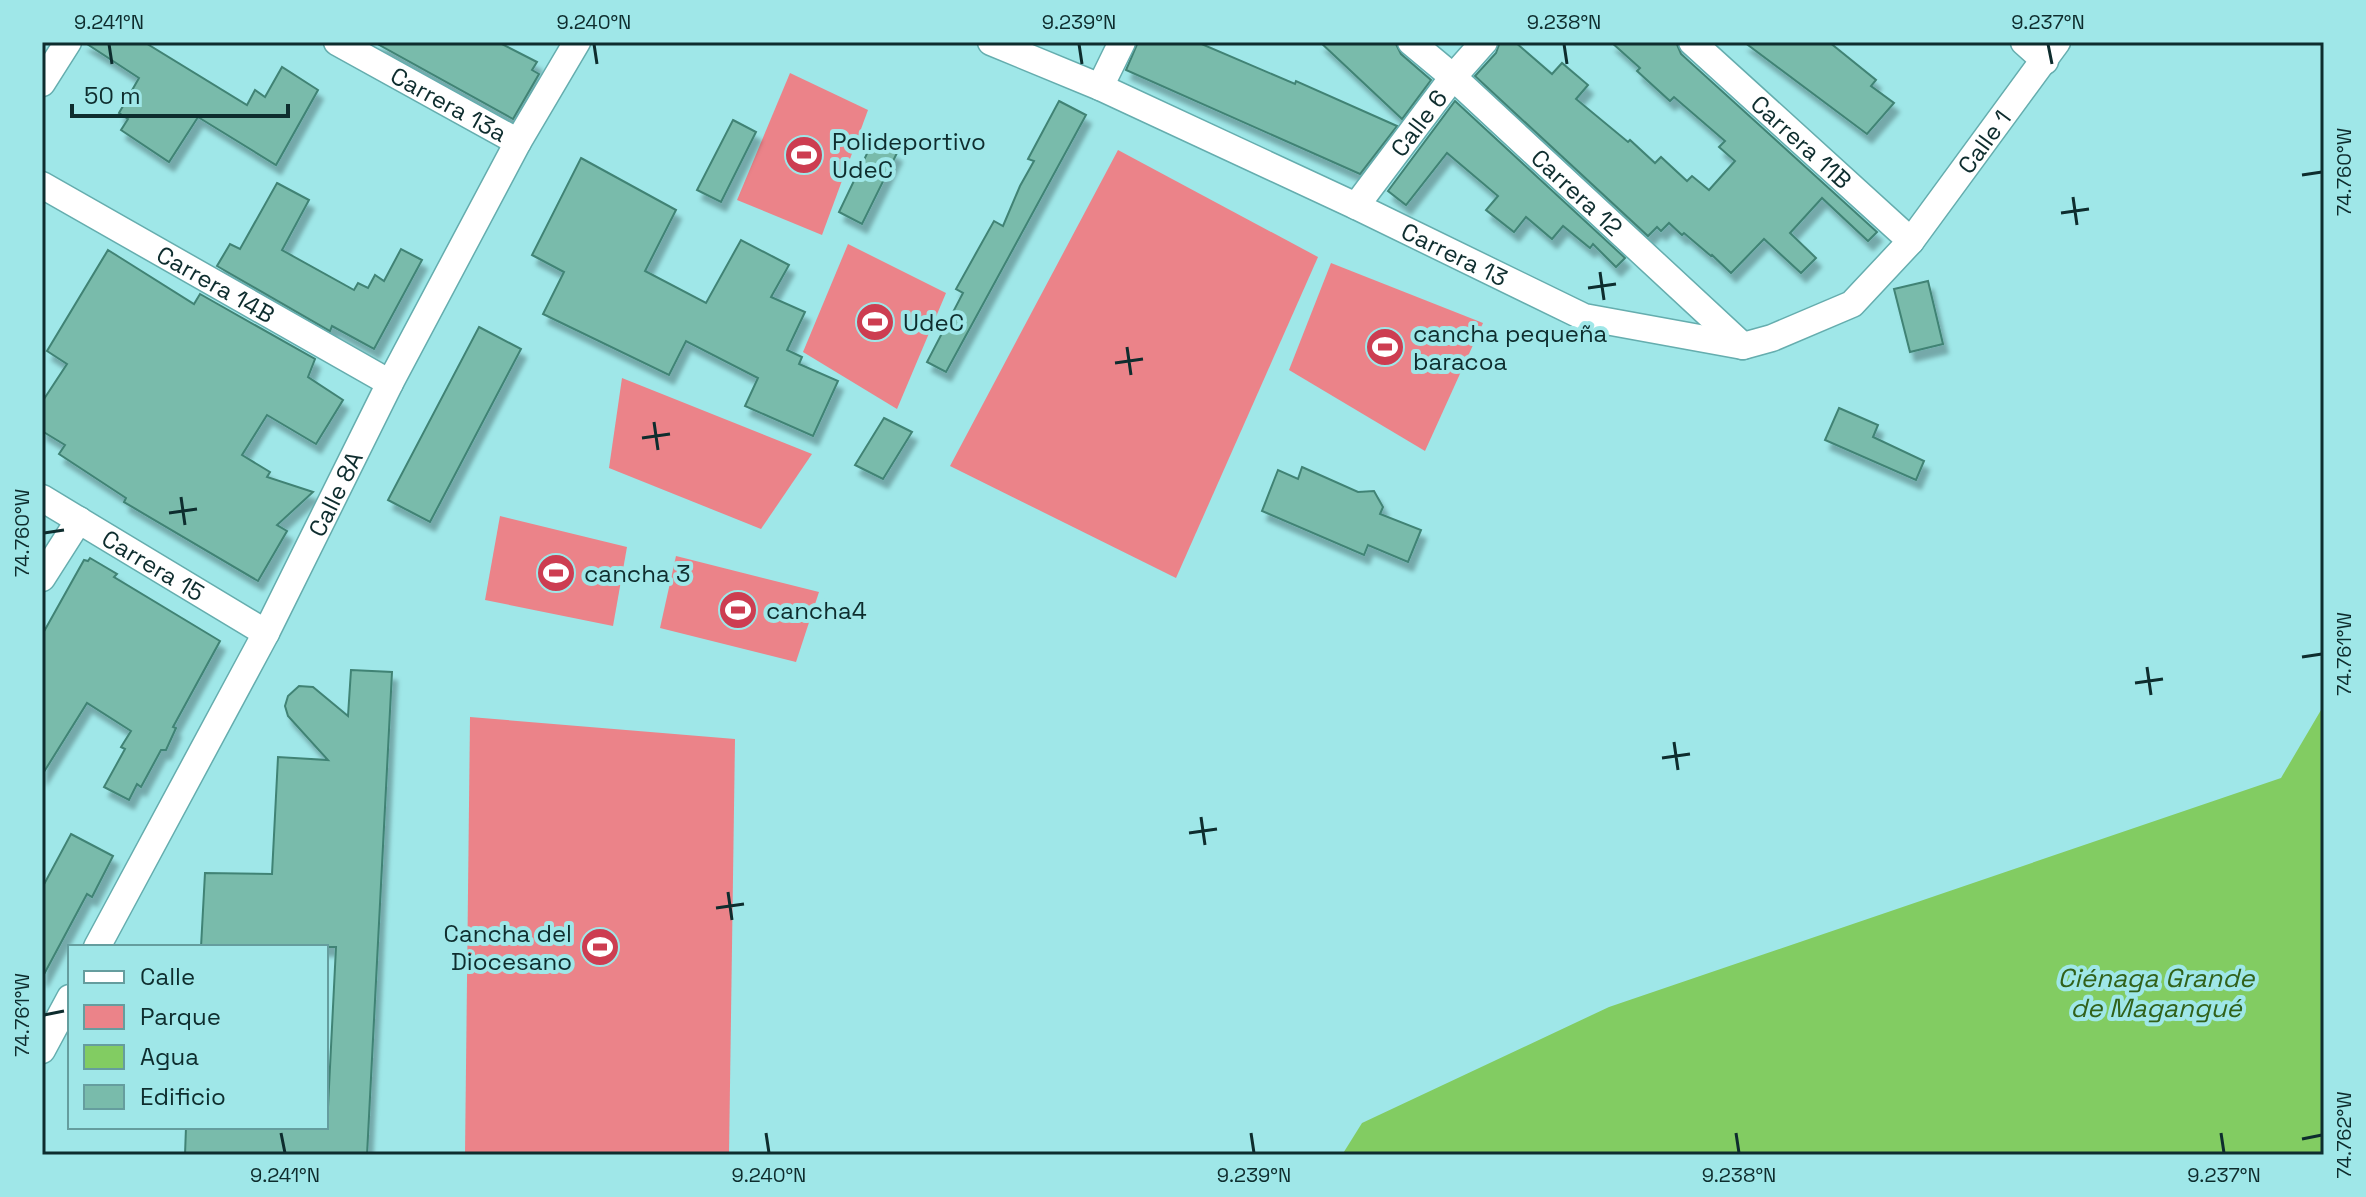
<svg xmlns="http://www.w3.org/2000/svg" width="2366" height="1197" viewBox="0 0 2366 1197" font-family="'Space Grotesk',sans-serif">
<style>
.green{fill:#eb8389}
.water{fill:#82cc62}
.building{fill:#79bbab;stroke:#418374;stroke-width:2;filter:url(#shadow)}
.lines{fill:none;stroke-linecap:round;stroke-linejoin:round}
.minor-casing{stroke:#65adae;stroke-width:29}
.minor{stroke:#fff;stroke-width:26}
.ticks{fill:none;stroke:#0e2d2e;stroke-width:3}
.labels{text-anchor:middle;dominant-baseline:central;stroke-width:8;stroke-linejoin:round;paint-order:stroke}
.street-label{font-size:24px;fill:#0e2d2e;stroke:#9fe7e8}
.poi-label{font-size:24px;fill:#0e2d2e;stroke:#9fe7e8;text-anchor:start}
.water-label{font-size:26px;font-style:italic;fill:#31611a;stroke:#9fe7e8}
.neatline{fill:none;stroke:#0e2d2e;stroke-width:3}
.ticks-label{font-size:20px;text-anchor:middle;fill:#0e2d2e}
</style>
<defs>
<filter id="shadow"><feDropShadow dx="5" dy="9" stdDeviation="2" flood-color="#0004"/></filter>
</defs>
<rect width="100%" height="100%" fill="#9fe7e8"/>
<!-- green -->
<g class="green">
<path d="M790 73 868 110 822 235 737 200Z"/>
<path d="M1118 150 1318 257 1176 578 950 466Z"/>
<path d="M848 244 946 293 897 409 803 352Z"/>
<path d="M1331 263 1483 323 1425 451 1289 370Z"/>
<path d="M622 378 812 454 761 529 609 468Z"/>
<path d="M500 516 627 547 613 626 485 600Z"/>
<path d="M676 556 819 592 796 662 660 628Z"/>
<path d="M470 717 735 739 729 1155H465Z"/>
</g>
<!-- water -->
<path class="water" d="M2324 705V1155H1342L1362 1123 1609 1007 2281 778Z"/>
<!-- building -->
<g class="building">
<path d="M84 42H144L247 105 255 90 265 97 282 67 318 90 276 165 198 117 169 162 121 130 128 119 119 113 139 78Z"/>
<path d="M374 42H498L537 62 532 70 539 74 513 119Z"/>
<path d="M1138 42H1197L1295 84 1296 81 1397 126 1360 174 1126 70Z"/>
<path d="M1320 42H1395L1401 54 1431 80 1402 119Z"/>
<path d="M1500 42H1515L1552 74 1562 63 1588 85 1576 99 1628 142 1630 140 1655 163 1661 157 1687 181 1692 176 1709 190 1735 161 1719 147 1725 141 1674 97 1670 101 1637 71 1640 68 1611 42H1676L1681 54 1877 232 1868 241 1822 198 1790 233 1816 258 1801 273 1764 239 1731 273 1712 255 1711 256 1684 233 1682 235 1669 223 1661 231 1657 227 1648 236 1475 76 1496 53Z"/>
<path d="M1744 42H1829L1876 80 1871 86 1894 103 1867 134Z"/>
<path d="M1059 101 1086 115 946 372 927 362 963 293 956 289 994 221 1003 226 1020 186 1034 161 1028 159Z"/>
<path d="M1455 101 1625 258 1616 267 1593 244 1590 248 1563 226 1552 239 1526 217 1514 232 1486 210 1498 196 1447 153 1406 205 1388 191Z"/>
<path d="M733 120 756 132 721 202 697 190Z"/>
<path d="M873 141 897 153 862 224 839 212Z"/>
<path d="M581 158 676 210 645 271 706 303 741 240 789 265 771 297 805 312 787 350 802 357 799 364 838 381 813 436 745 406 758 378 686 341 669 375 543 314 564 272 532 255Z"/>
<path d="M277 183 309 200 282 250 354 290 358 283 368 288 375 275 384 281 401 249 422 260 374 349 332 326 330 331 217 266 230 244 240 249Z"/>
<path d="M108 250 194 304 200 294 315 359 308 377 343 400 316 444 267 415 242 455 270 472 267 477 313 492 277 525 287 531 258 581 124 502 126 498 59 454 65 445 42 431V402L67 364 47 351Z"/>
<path d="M1928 281 1943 344 1910 352 1894 289Z"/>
<path d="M479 327 521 349 430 522 388 500Z"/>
<path d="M1839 408 1878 425 1873 437 1924 461 1916 480 1825 440Z"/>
<path d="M884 418 912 432 883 479 855 465Z"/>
<path d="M1302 467 1358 492 1374 491 1383 507 1380 514 1421 530 1408 562 1368 545 1364 555 1262 511 1278 470 1298 479Z"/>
<path d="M90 558 117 574 114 577 220 641 173 727 176 728 166 750H161L141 787 137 784 129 800 104 787 125 749 121 747 131 731 87 703 42 775V635L84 560 88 561Z"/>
<path d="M351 670 392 672 367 1155H185L186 1127H327L336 947H201L205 873 272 874 278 757 328 760 288 716 285 706 288 696 299 686 313 687 348 716Z"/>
<path d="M71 834 113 856 92 897 87 894 42 978V888Z"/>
</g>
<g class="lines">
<defs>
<g id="minor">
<path id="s1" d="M337 42 518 142"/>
<path id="s2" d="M991 42 1100 87 1356 206 1584 317 1743 346 1772 338 1852 304 1911 241 2057 42"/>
<path id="s3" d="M1411 42 1453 77 1743 346"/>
<path id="s4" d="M1692 42 1911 241"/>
<path d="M2024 42 2045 61"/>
<path d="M42 83 68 42"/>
<path d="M1100 87 1122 42"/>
<path id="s5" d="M42 185 390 383"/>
<path id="s6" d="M1356 206 1453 77 1484 42"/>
<path id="s7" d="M42 498 266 633"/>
<path d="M42 578 79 520"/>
<path id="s8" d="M97 947 266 633 390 383 518 142 577 42"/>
<path d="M42 1050 70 998"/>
</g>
</defs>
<!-- minor casing -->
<use href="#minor" class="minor-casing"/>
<!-- minor -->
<use href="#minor" class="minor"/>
</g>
<!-- ticks -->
<path class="ticks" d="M109 44 112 64M594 44 597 64M1079 44 1082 64M1564 44 1567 64M2048 44 2052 64M2302 175 2322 172M2073 197 2077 225M2061 213 2089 209M1600 272 1604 300M1588 288 1616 284M1127 347 1131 375M1115 363 1143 359M654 422 658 450M642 438 670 434M181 497 185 525M169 513 197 509M44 533 64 530M2302 657 2322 654M2147 667 2151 695M2135 683 2163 679M1674 742 1678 770M1662 758 1690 754M1201 817 1205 845M1189 833 1217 829M728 892 732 920M716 908 744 904M44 1015 64 1011M281 1133 285 1153M766 1133 769 1153M1251 1133 1254 1153M1736 1133 1739 1153M2221 1133 2224 1153M2302 1139 2322 1135"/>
<!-- icons -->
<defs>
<symbol id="stadium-disc" viewBox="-11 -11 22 22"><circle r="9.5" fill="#cd3d51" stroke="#9fe7e8"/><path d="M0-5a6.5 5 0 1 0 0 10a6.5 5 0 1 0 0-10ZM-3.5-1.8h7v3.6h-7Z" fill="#fff"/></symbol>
</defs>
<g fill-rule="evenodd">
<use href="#stadium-disc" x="782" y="133" width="44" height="44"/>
<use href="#stadium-disc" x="853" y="300" width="44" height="44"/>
<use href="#stadium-disc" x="1363" y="325" width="44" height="44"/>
<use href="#stadium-disc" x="534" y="551" width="44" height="44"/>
<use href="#stadium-disc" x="716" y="588" width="44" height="44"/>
<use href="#stadium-disc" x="578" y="925" width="44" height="44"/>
</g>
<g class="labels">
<!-- street labels -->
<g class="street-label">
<text stroke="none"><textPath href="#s1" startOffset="128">Carrera 13a</textPath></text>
<text stroke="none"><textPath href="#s6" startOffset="104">Calle 6</textPath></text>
<text stroke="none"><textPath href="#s4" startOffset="148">Carrera 11B</textPath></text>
<text stroke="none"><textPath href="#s2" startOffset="1142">Calle 1</textPath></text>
<text stroke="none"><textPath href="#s3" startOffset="224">Carrera 12</textPath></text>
<text stroke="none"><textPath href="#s2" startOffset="510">Carrera 13</textPath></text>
<text stroke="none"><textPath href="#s5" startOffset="200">Carrera 14B</textPath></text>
<text stroke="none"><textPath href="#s8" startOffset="512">Calle 8A</textPath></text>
<text stroke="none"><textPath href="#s7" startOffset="130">Carrera 15</textPath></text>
</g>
<!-- poi labels -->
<g class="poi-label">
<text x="832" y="141">Polideportivo<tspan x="832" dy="28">UdeC</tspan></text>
<text x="903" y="322">UdeC</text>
<text x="1413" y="333">cancha pequeña<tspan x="1413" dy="28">baracoa</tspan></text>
<text x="584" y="573">cancha 3</text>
<text x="766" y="610">cancha4</text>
<text x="572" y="933" text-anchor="end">Cancha del<tspan x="572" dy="28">Diocesano</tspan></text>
</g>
<!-- water labels -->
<g class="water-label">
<text x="2156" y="978">Ciénaga Grande<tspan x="2156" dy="30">de Magangué</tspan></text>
</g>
</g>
<!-- border -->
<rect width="2366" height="1197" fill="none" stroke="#9fe7e8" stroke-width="88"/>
<!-- legend -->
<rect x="68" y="945" width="260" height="184" fill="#9fe7e8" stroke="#659d9e" stroke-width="2"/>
<rect x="84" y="971" width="40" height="12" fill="#ffffff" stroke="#659d9e" stroke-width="2"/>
<text x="140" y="985" font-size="24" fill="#0e2d2e">Calle</text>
<rect x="84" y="1005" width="40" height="24" fill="#eb8389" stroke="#659d9e" stroke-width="2"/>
<text x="140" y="1025" font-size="24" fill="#0e2d2e">Parque</text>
<rect x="84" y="1045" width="40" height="24" fill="#82cc62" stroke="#659d9e" stroke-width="2"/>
<text x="140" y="1065" font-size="24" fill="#0e2d2e">Agua</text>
<rect x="84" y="1085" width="40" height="24" fill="#79bbab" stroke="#659d9e" stroke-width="2"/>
<text x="140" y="1105" font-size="24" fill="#0e2d2e">Edificio</text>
<!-- scale -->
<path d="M72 104v12h216v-12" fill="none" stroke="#0e2d2e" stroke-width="4"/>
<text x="84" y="104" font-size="24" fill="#0e2d2e" stroke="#9fe7e8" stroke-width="6" paint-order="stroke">50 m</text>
<rect x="44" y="44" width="2278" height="1109" class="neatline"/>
<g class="ticks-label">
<text x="109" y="29">9.241°N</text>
<text x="594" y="29">9.240°N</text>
<text x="1079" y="29">9.239°N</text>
<text x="1564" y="29">9.238°N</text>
<text x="2048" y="29">9.237°N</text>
<text transform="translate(2344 172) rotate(-90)" y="7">74.760°W</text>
<text transform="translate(22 533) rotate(-90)" y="7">74.760°W</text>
<text transform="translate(2344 654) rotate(-90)" y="7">74.761°W</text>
<text transform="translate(22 1015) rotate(-90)" y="7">74.761°W</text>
<text transform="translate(2344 1135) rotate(-90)" y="7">74.762°W</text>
<text x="285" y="1182">9.241°N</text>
<text x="769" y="1182">9.240°N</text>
<text x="1254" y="1182">9.239°N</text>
<text x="1739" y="1182">9.238°N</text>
<text x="2224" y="1182">9.237°N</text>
</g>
</svg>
